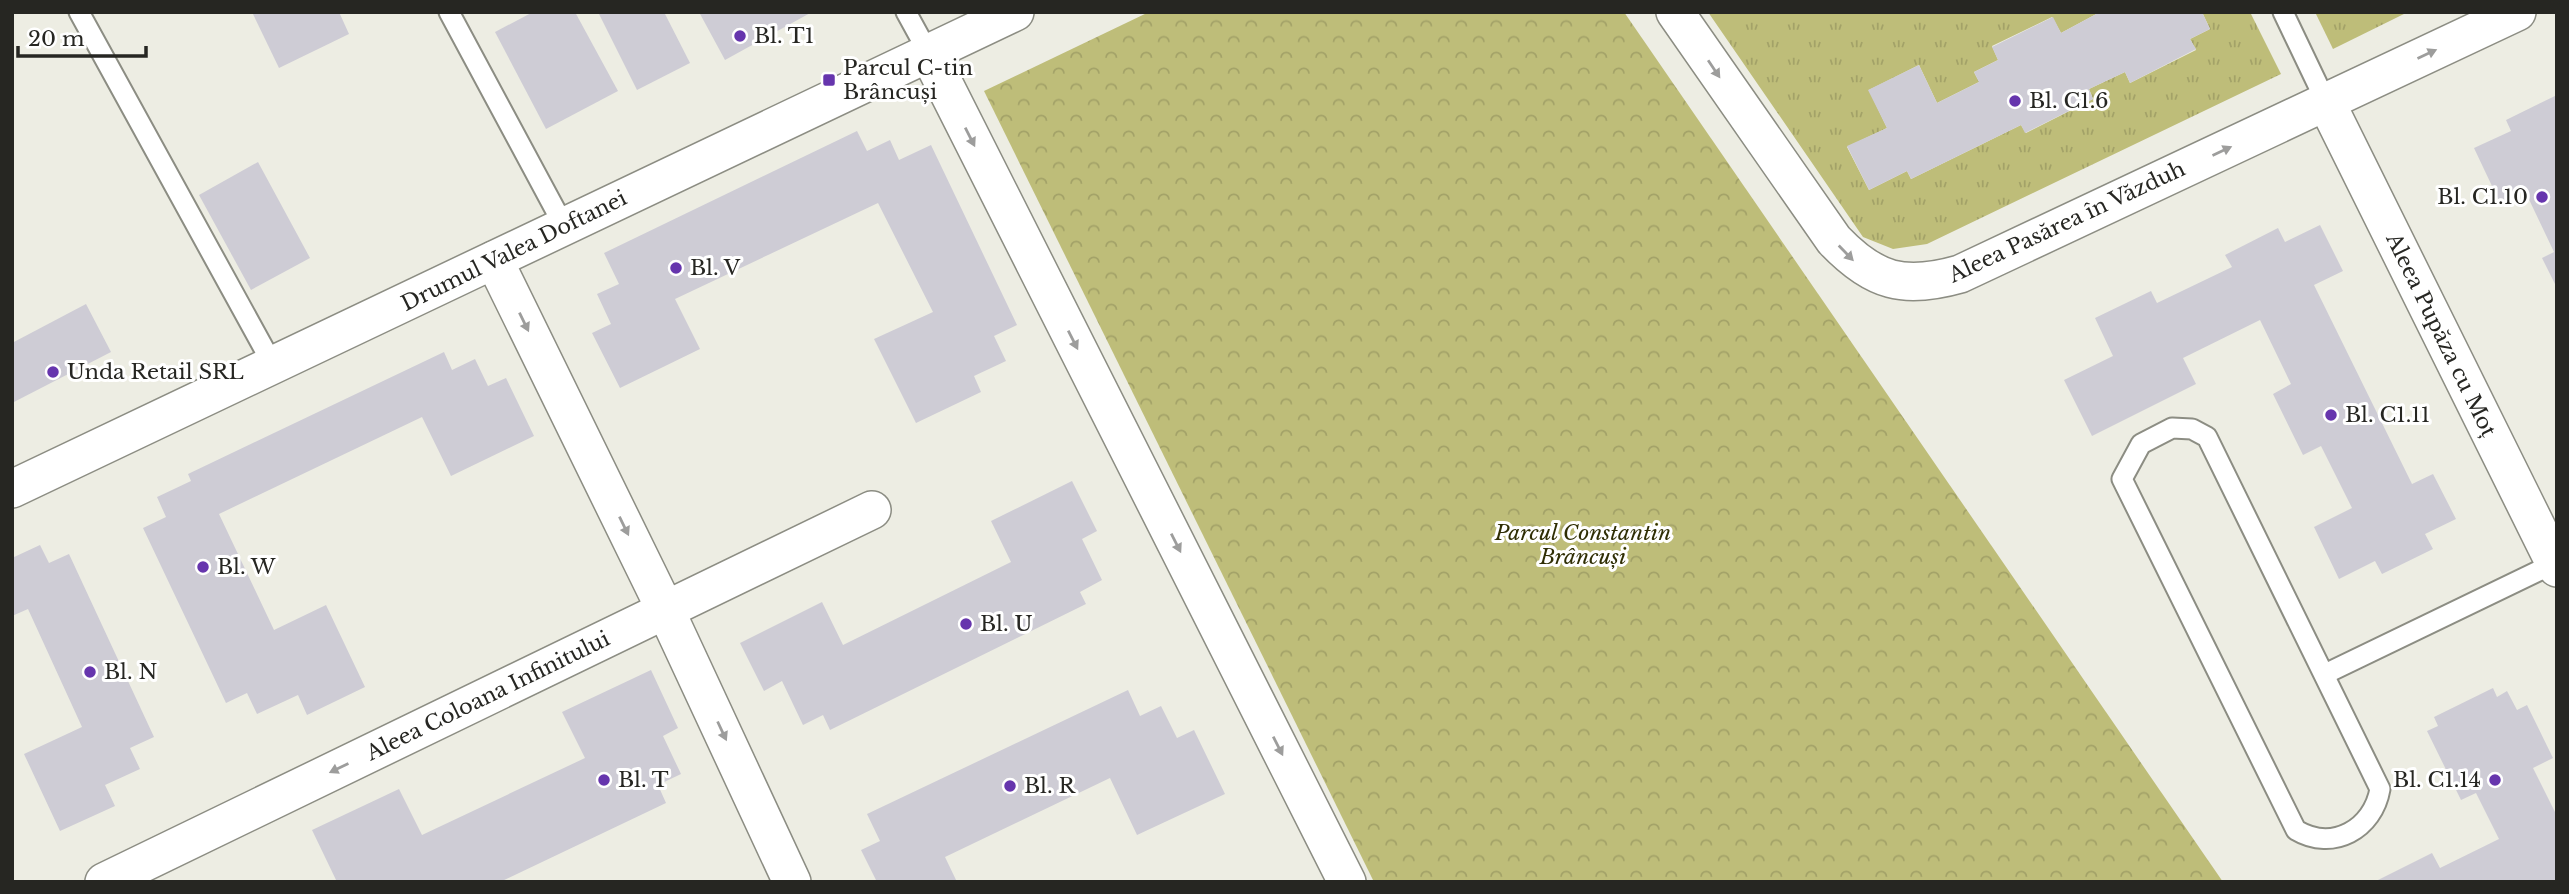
<svg xmlns="http://www.w3.org/2000/svg" width="2569" height="894" viewBox="0 0 2569 894" font-family="'Libre Baskerville',serif">
<style>
.grass{fill:url(#grass-tufts)}
.park{fill:url(#park-crowns)}
.building{fill:#ceccd5}
.lines{fill:none;stroke-linecap:round;stroke-linejoin:round}
.service-casing{stroke:#8c8d83;stroke-width:23}
.minor-casing{stroke:#8c8d83;stroke-width:40}
.service{stroke:#fff;stroke-width:19}
.minor{stroke:#fff;stroke-width:37}
.oneway{fill:#9d9d9c}
.poi-dot{fill:#6635ad;stroke:#fff;stroke-width:2.5}
.labels{text-anchor:middle;dominant-baseline:central;stroke-width:6;stroke-linejoin:round;paint-order:stroke}
.poi-label{font-size:21px;fill:#262622;stroke:#fff;text-anchor:start}
.street-label{font-size:21px;fill:#262622;stroke:#fff}
.park-label{font-size:21px;font-style:italic;fill:#2f2e04;stroke:#fff}
</style>
<defs>
<pattern id="grass-tufts" width="24" height="20" patternUnits="userSpaceOnUse" patternTransform="scale(1.75)"><rect width="24" height="20" fill="#bebd79"/><path d="M3 7l-1-3M5 7V3M7 7l1-3M15 17l-1-3M17 17v-4M19 17l1-3" fill="none" stroke="#a3a268"/></pattern>
<pattern id="park-crowns" width="20" height="18" patternUnits="userSpaceOnUse" patternTransform="scale(1.75)"><rect width="20" height="18" fill="#bebd79"/><path d="M2 6a3 3 0 1 1 6 0M12 15a3 3 0 1 1 6 0" fill="none" stroke="#a3a268"/></pattern>
</defs>
<rect width="100%" height="100%" fill="#edede3"/>
<!-- grass -->
<g class="grass">
<path d="M1708 12H2100L2061 33 2052 17 1992 46 1998 60 1974 72 1979 82 1937 103 1919 65 1869 90 1887 128 1847 147 1869 190 1907 171 1911 179 2021 125 2026 133 2093 99 2089 89 2125 72 2130 83 2196 50 2190 39 2210 29 2202 12H2250L2281 74 1927 244 1893 249 1863 237Z"/>
<path d="M2315 12H2408L2333 49Z"/>
</g>
<!-- park -->
<path class="park" d="M1149 12H1624L2223 882H1374L984 91Z"/>
<!-- building -->
<g class="building">
<path d="M252 12H339L349 34 279 68Z"/>
<path d="M533 12H575L618 91 546 129 495 32Z"/>
<path d="M598 12H664L690 63 637 90Z"/>
<path d="M699 12H812L725 60Z"/>
<path d="M2100 12H2202L2210 29 2190 39 2196 49 2130 83 2125 72 2089 89 2093 99 2025 133 2021 125 1911 179 1907 171 1869 190 1847 146 1887 128 1868 90 1919 65 1937 103 1979 82 1974 72 1998 60 1992 47 2053 17 2061 33Z"/>
<path d="M2557 95V288L2542 258 2554 252 2525 191 2500 203 2474 148 2511 131 2506 120Z"/>
<path d="M857 131 867 151 890 140 899 160 931 145 1017 325 994 336 1006 361 974 376 981 392 916 423 874 339 933 312 878 203 675 299 700 349 620 388 592 333 611 324 597 294 619 284 604 253Z"/>
<path d="M258 162 310 258 251 290 199 195Z"/>
<path d="M2320 225 2343 271 2314 285 2412 484 2433 474 2456 519 2425 534 2433 549 2382 574 2375 561 2339 579 2314 527 2352 508 2321 446 2303 455 2273 394 2291 384 2260 320 2183 358 2196 384 2092 436 2064 380 2113 356 2095 318 2151 291 2157 303 2232 267 2225 255 2278 228 2285 242Z"/>
<path d="M86 304 111 352 12 403V343Z"/>
<path d="M444 352 452 370 475 359 488 386 506 378 534 436 451 476 422 417 219 514 274 630 326 605 365 687 307 715 298 695 257 714 247 693 226 703 143 528 166 517 157 497 191 481 188 474Z"/>
<path d="M1072 481 1097 531 1082 539 1102 580 1080 592 1086 604 830 730 823 715 803 725 782 681 764 691 740 643 822 602 843 645 1011 562 991 521Z"/>
<path d="M40 545 49 563 69 554 154 737 130 748 140 769 105 785 115 806 60 831 24 754 82 727 28 609 12 616V558Z"/>
<path d="M651 670 678 728 663 736 681 774 658 785 666 803 500 882H337L312 830 399 789 422 835 585 758 562 712Z"/>
<path d="M2493 688 2497 697 2507 691 2517 710 2527 705 2553 758 2533 768 2557 816V882H2374L2432 853 2440 868 2499 839 2476 793 2461 800 2427 731 2438 726 2434 717Z"/>
<path d="M1128 690 1140 716 1161 706 1177 738 1194 730 1225 794 1137 835 1110 778 945 857 957 882H877L861 850 880 841 867 814Z"/>
</g>
<g class="lines">
<defs>
<g id="service">
<path d="M79 12 273 365"/>
<path d="M449 12 564 226"/>
<path d="M906 12 929 54"/>
<path d="M2283 12 2326 102"/>
<path d="M2172 428 2192 429 2207 437 2380 789C2373 829 2333 852 2296 830L2122 479 2141 444Z"/>
<path d="M2325 674 2557 562"/>
</g>
<g id="minor">
<path d="M1675 12 1834 240C1874 282 1904 290 1960 274L2517 12"/>
<path d="M929 54 1347 882"/>
<path d="M2326 102 2557 568"/>
<path d="M494 260 665 609 792 882"/>
<path d="M12 489 1015 12"/>
<path d="M104 882 872 510"/>
</g>
</defs>
<!-- service casing -->
<use href="#service" class="service-casing"/>
<!-- minor casing -->
<use href="#minor" class="minor-casing"/>
<!-- service -->
<use href="#service" class="service"/>
<!-- minor -->
<use href="#minor" class="minor"/>
</g>
<!-- one-way arrows -->
<defs><path id="oneway-solid" d="M-6-.8H1V-3.2L6.5 0L1 3.2V.8H-6Z" transform="scale(1.75)"/></defs>
<g class="oneway">
<use href="#oneway-solid" transform="translate(2427 54) rotate(-25)"/>
<use href="#oneway-solid" transform="translate(1714 69) rotate(56)"/>
<use href="#oneway-solid" transform="translate(970 137) rotate(63)"/>
<use href="#oneway-solid" transform="translate(2222 151) rotate(-25)"/>
<use href="#oneway-solid" transform="translate(1846 253) rotate(46)"/>
<use href="#oneway-solid" transform="translate(524 322) rotate(64)"/>
<use href="#oneway-solid" transform="translate(1073 340) rotate(63)"/>
<use href="#oneway-solid" transform="translate(624 526) rotate(64)"/>
<use href="#oneway-solid" transform="translate(1176 543) rotate(63)"/>
<use href="#oneway-solid" transform="translate(722 731) rotate(65)"/>
<use href="#oneway-solid" transform="translate(1278 746) rotate(63)"/>
<use href="#oneway-solid" transform="translate(339 768) rotate(154)"/>
</g>
<!-- markers -->
<g class="poi-dot">
<circle cx="740" cy="36" r="7"/>
<rect x="822" y="73" width="14" height="14" rx="3.5"/>
<circle cx="2015" cy="101" r="7"/>
<circle cx="2542" cy="197" r="7"/>
<circle cx="676" cy="268" r="7"/>
<circle cx="53" cy="372" r="7"/>
<circle cx="2331" cy="415" r="7"/>
<circle cx="203" cy="567" r="7"/>
<circle cx="966" cy="624" r="7"/>
<circle cx="90" cy="672" r="7"/>
<circle cx="604" cy="780" r="7"/>
<circle cx="2495" cy="780" r="7"/>
<circle cx="1010" cy="786" r="7"/>
</g>
<g class="labels">
<!-- poi labels -->
<g class="poi-label">
<text x="754" y="36">Bl. T1</text>
<text x="843" y="68">Parcul C-tin<tspan x="843" dy="24">Brâncuși</tspan></text>
<text x="2029" y="101">Bl. C1.6</text>
<text x="2528" y="197" text-anchor="end">Bl. C1.10</text>
<text x="690" y="268">Bl. V</text>
<text x="67" y="372">Unda Retail SRL</text>
<text x="2345" y="415">Bl. C1.11</text>
<text x="217" y="567">Bl. W</text>
<text x="980" y="624">Bl. U</text>
<text x="104" y="672">Bl. N</text>
<text x="618" y="780">Bl. T</text>
<text x="2481" y="780" text-anchor="end">Bl. C1.14</text>
<text x="1024" y="786">Bl. R</text>
</g>
<!-- street labels -->
<g class="street-label">
<text transform="translate(2067 222) rotate(-25)">Aleea Pasărea în Văzduh</text>
<text transform="translate(514 251) rotate(-26)">Drumul Valea Doftanei</text>
<text transform="translate(2441 335) rotate(64)">Aleea Pupăza cu Moț</text>
<text transform="translate(488 696) rotate(-26)">Aleea Coloana Infinitului</text>
</g>
<!-- park labels -->
<g class="park-label">
<text x="1583" y="533">Parcul Constantin<tspan x="1583" dy="24">Brâncuși</tspan></text>
</g>
</g>
<!-- border -->
<rect width="2569" height="894" fill="none" stroke="#262622" stroke-width="28"/>
<!-- scale -->
<path d="M18 46v10h128v-10" fill="none" stroke="#262622" stroke-width="3.5"/>
<text x="28" y="46" font-size="21" fill="#262622" stroke="#ffffff" stroke-width="5" paint-order="stroke">20 m</text>
</svg>
